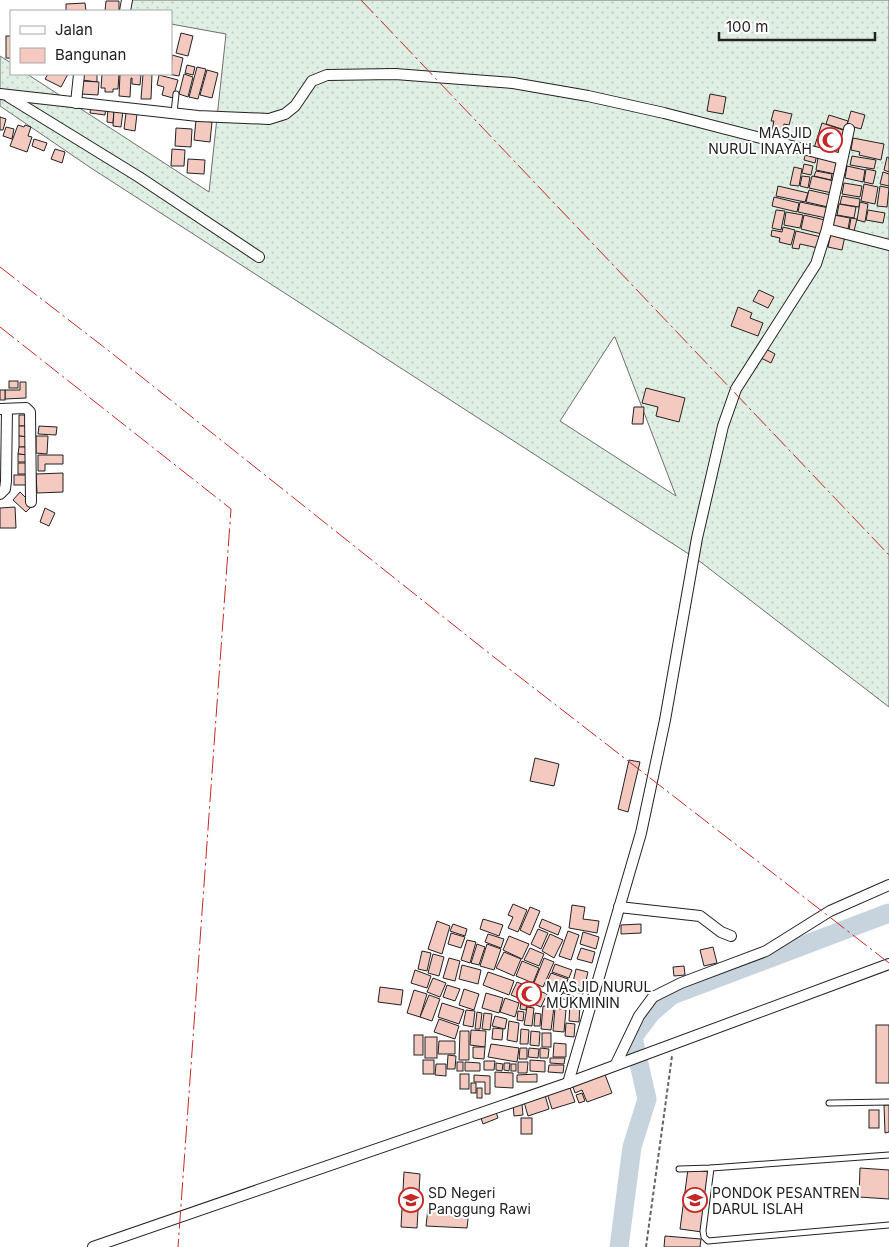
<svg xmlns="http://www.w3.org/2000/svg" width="889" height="1247" viewBox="0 0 889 1247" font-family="Inter,sans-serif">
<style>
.grass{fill:url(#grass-dots);stroke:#6f6f6f;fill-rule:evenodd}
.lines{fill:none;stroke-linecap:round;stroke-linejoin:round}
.river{stroke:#c7d3dd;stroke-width:19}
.building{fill:#f3c9c0;stroke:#222}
.lane-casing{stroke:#222;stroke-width:7}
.street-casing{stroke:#222;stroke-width:12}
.path{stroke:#646464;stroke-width:2;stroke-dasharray:4 2.5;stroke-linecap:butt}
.lane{stroke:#fff;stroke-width:5}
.street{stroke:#fff;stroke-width:10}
.power{stroke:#c62828;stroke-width:1;stroke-dasharray:18 4 2.5 4;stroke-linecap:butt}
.labels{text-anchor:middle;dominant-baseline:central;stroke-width:4;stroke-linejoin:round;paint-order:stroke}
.poi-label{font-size:14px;fill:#222;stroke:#fff;text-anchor:start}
</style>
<defs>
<pattern id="grass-dots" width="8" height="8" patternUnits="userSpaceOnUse" patternTransform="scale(1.25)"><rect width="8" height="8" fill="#e0efe3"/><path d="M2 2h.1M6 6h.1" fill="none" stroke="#c0cdc2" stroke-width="1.8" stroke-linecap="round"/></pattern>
</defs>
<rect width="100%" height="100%" fill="#fff"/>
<!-- grass -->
<path class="grass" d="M129 0H889V707L698 560 91 168 0 106V56L11 63V74H27L209 192 226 34 171 24V11H127ZM614 337H615L676 496 560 421Z"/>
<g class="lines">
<!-- river -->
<path class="river" d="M619 1247 632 1147 647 1099 633 1037 651 1013 672 995 889 913"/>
</g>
<!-- building -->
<g class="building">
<path d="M106 1H119V11H105Z"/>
<path d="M85 3 86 11H66V4Z"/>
<path d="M181 33 193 36 188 56 176 53Z"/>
<rect x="6" y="36" width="5" height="22"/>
<path d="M172 55 183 58 179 76 168 74H171Z"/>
<path d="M187 65 195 67 193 75 185 73Z"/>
<path d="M197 67 206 69 198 99 189 97Z"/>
<path d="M207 70 218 73 212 98 200 95Z"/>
<path d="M48 74H68L61 87 45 79Z"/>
<path d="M82 74H97V82L82 80Z"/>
<path d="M102 74H119L118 89H113V92H105V88H101Z"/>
<path d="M120 74H141L140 85 132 84V78H131L130 97 119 96Z"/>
<path d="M143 74H152L151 99H141Z"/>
<path d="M184 74 193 77 188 97 179 94Z"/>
<path d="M159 75 178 80 173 98 162 95 164 87 157 85Z"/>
<path d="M82 81 99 82 98 95 81 94Z"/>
<path d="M710 94 726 97 723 114 707 111Z"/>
<path d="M91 104 106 106 105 115 90 113Z"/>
<path d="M108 108 114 109 113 123 107 122Z"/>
<path d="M114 110 123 111 121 127 113 126Z"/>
<path d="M774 110 792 114 789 125 784 124 781 133 772 130 774 121H771Z"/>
<path d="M851 111 865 115 861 129 847 125Z"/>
<path d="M126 113 137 114 135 131 124 129Z"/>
<path d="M829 115 848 121 845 130 826 124Z"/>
<path d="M0 117 6 119 3 130H0Z"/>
<path d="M196 120 212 122 210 142 194 140Z"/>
<path d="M822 123 846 131 838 156 814 148Z"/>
<path d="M18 125 24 127 25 125 31 127 28 136 32 137 27 152 10 146Z"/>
<path d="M6 127 14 129 12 139 3 136Z"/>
<path d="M176 128 192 129 191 147 175 146Z"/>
<path d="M853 138 884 144 881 160 859 155 860 152 851 150Z"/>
<path d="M34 139 47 143 44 151 32 146Z"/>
<path d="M55 149 65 152 62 163 51 159Z"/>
<path d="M172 149 185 150 184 166H171Z"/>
<path d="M806 152 817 154 815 163 804 160Z"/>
<path d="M852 156 876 160 874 169 850 165Z"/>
<path d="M887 157 889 158V172L884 170Z"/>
<path d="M818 158 838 162 835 174 816 170Z"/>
<path d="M188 159 205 160 204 174 187 173Z"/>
<path d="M804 164 813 166 811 175 802 173Z"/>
<path d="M847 166 865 170 863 182 845 178Z"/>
<path d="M794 167 802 169 799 186 790 185Z"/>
<path d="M866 169 876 171 873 184 864 182Z"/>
<path d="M816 171 832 174 831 180 814 176Z"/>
<path d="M883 172 889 174V186L880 184Z"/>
<path d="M802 176 810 177 808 188 800 186Z"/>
<path d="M812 176 834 181 832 193 809 188Z"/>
<path d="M844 183 862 186 860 197 842 194Z"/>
<path d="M864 184 878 187 875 204 861 201Z"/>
<path d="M778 186 808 193 805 202 776 196Z"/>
<path d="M880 186 889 188 887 207 877 206Z"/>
<path d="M809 190 831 195 828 207 806 202Z"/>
<path d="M842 196 860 199 859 207 840 204Z"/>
<path d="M774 197 799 203 797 212 772 206Z"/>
<path d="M800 202 829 208 826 218 798 212Z"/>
<path d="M860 202 868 204 865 222 857 220Z"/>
<path d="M839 204 856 207 854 218 837 215Z"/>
<path d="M776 210 785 211 781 230 772 228Z"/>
<path d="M868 210 885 213 883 223 866 220Z"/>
<path d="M786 212 803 215 800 228 784 225Z"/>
<path d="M804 215 825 220 822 234 801 229Z"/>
<path d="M834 215 850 218 848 229 832 226Z"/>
<path d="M851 218 857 219 854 231 849 230Z"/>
<path d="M783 227 795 230 791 245 779 242 780 238 771 236 772 230 782 232Z"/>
<path d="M796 231 821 237 818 248 800 244 799 249 792 248Z"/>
<path d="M831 233 845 236 842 250 828 247Z"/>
<path d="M759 290 774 297 768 308 753 301Z"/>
<path d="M738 307 752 313 750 318 763 323 758 336 731 326Z"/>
<path d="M766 349 775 354 771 363 761 358Z"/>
<rect x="9" y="381" width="9" height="7"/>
<path d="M20 382H26V398L5 399V390H20Z"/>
<path d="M646 388 685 398 679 422 656 416 658 407 642 403Z"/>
<rect x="0" y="390" width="5" height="10"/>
<path d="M634 407H644L643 424H632Z"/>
<path d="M19 415H30L29 426H19Z"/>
<path d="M19 426H29V437L19 436Z"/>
<path d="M39 426 57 427 56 435 38 434Z"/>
<path d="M19 436 29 437V447H19Z"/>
<path d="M36 436H48L47 454 36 453Z"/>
<path d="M19 447H29V455L18 454Z"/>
<path d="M18 454 29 455 28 462H18Z"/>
<path d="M38 455H63V464H45V471H38Z"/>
<rect x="18" y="463" width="11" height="11"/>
<path d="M63 473V492L37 493 36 474Z"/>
<rect x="14" y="475" width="14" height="10"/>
<path d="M20 492 33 505 26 512 13 500Z"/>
<path d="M15 507 16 528H0V508Z"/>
<path d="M45 508 55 513 49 526 40 522Z"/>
<path d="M535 758 559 764 554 786 530 781Z"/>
<path d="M629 760 640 762 628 812 618 809Z"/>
<path d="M513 904 527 910 518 932 508 928 513 917 508 915Z"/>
<path d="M572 905 585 907 583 919 599 921 597 933 569 928Z"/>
<path d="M530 907 540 911 530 935 520 930Z"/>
<path d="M483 919 503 925 499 936 480 929Z"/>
<path d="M542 919 561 927 558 935 539 927Z"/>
<path d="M437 921 450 926 442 954 428 949Z"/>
<path d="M453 924 467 929 465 936 450 931Z"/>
<path d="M641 924V933L621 934V925Z"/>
<path d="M538 929 548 933 541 949 531 944Z"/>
<path d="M568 931 579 935 571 960 559 956Z"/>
<path d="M583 932 599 937 596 949 580 944Z"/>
<path d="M451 933 465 937 461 948 448 944Z"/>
<path d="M488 934 504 939 501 948 485 942Z"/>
<path d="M550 934 563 940 554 958 542 951Z"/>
<path d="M509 936 529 944 522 959 503 950Z"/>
<path d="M467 940 476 942 470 963 461 960Z"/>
<path d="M477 944 485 947 479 965 471 963Z"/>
<path d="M487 944 501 949 494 970 480 966Z"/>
<path d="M713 947 717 963 704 966 700 950Z"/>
<path d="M530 948 544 954 539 966 524 960Z"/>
<path d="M581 948 595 952 592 963 577 959Z"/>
<path d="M422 951 431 953 427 971 418 969Z"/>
<path d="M504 952 521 959 514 976 496 968Z"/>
<path d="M433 954 444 957 439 976 428 973Z"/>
<path d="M449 958 460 961 455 981 443 978Z"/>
<path d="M544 958 554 962 543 987 534 983Z"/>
<path d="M522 961 539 968 533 983 516 976Z"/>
<path d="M555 964 572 970 569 978 552 972Z"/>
<path d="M462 965 481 970 478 984 459 979Z"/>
<path d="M684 966 685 975 674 976 673 967Z"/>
<path d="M576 969 588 972 583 994 571 991Z"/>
<path d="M415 970 431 976 427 988 411 983Z"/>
<path d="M488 972 514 981 509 995 483 985Z"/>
<path d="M551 973 568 979 563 993 545 986Z"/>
<path d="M433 978 446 983 440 997 427 992Z"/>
<path d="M517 982 547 994 541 1007 511 995Z"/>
<path d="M447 985 460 989 455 1001 443 997Z"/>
<path d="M380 987 403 990 401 1005 378 1002Z"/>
<path d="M464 989 479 994 474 1010 459 1005Z"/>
<path d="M414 990 427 994 420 1017 407 1013Z"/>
<path d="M486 993 503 998 499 1013 482 1008Z"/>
<path d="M429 995 440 999 432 1021 420 1017Z"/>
<path d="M505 998 519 1003 515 1017 500 1012Z"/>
<path d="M521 1002 527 1003 526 1010 520 1009Z"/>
<path d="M442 1003 464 1010 459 1024 438 1017Z"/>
<path d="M570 1003 580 1004 579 1022 569 1021Z"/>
<path d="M543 1006 554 1007 551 1030 541 1029Z"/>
<path d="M527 1007 534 1008 532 1026 524 1025Z"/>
<path d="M555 1008 566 1010 564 1032 553 1031Z"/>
<path d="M466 1010 475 1011 473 1027 463 1025Z"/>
<path d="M518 1011 524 1012 523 1021 517 1020Z"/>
<path d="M477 1012 482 1013 480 1029H475Z"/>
<path d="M484 1013 492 1014 490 1030 482 1029Z"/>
<path d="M535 1013 541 1014 540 1026H534Z"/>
<path d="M495 1016 507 1019 505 1029 492 1026Z"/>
<path d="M439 1019 459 1026 455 1039 434 1032Z"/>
<path d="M509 1021 519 1023 517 1042 507 1040Z"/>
<path d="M566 1023 575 1024 574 1037 565 1036Z"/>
<rect x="876" y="1025" width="13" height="58"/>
<path d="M493 1028 503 1029 502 1040 492 1039Z"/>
<path d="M521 1029 529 1030 528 1044H520Z"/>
<path d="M471 1030 486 1031 485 1047 470 1045Z"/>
<path d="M460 1031H469V1060H459Z"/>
<path d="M531 1031 540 1032 539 1046 530 1045Z"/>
<rect x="542" y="1033" width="9" height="14"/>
<rect x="414" y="1035" width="9" height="20"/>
<rect x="425" y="1037" width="12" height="21"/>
<path d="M439 1041H455V1054H438Z"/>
<path d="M554 1043 566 1044V1057H553Z"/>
<path d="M491 1044 519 1048 517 1062 488 1057Z"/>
<path d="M473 1047H485L484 1059 473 1058Z"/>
<path d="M520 1048H527V1059H519Z"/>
<path d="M529 1048 539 1049 538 1058 528 1057Z"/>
<path d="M540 1048 549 1049 548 1058H540Z"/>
<path d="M448 1055 456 1056 455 1069H447Z"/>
<path d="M550 1058H565L564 1064 550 1063Z"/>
<rect x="423" y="1060" width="11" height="14"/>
<path d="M530 1060 545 1061V1072L530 1071Z"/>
<path d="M484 1061H495L494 1070H484Z"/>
<rect x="457" y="1062" width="6" height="9"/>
<path d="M465 1062 480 1063V1071H465Z"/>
<path d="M518 1062H528L527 1073H518Z"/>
<path d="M496 1063 503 1064 502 1071 496 1070Z"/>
<path d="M504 1063H510L509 1071 504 1070Z"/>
<path d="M436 1064H446V1076L435 1075Z"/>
<rect x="511" y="1064" width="5" height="7"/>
<path d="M549 1065H564L563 1073 548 1072Z"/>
<path d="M495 1072 513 1073V1088L495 1087Z"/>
<path d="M604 1072 612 1093 587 1102 582 1090 575 1093 572 1084Z"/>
<rect x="460" y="1074" width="9" height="15"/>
<path d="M537 1074V1082H517V1075Z"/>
<path d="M474 1075 490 1076V1094H485V1082H474Z"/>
<rect x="471" y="1083" width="5" height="10"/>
<path d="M569 1085 575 1102 552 1109 547 1093Z"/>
<rect x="477" y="1088" width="5" height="10"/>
<path d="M582 1093 585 1101 579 1103 576 1095Z"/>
<path d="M545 1095 549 1109 528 1116 524 1102Z"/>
<path d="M513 1104H522L523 1115 514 1116Z"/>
<path d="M884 1105H889V1132L885 1133Z"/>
<path d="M495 1109 498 1118 483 1124 480 1115Z"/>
<rect x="869" y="1110" width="10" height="18"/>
<rect x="521" y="1118" width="11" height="16"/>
<path d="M860 1168 889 1170V1199L859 1197Z"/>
<path d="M688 1169 710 1172 702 1232 680 1229Z"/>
<path d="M404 1172 420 1174 417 1228 401 1227Z"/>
<path d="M428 1208 469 1210 467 1228 426 1226Z"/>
<path d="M665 1236 701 1239 700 1247H664Z"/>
</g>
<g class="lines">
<defs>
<g id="lane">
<path d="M174 113 176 94"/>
<path d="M564 996 590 1006"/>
<path d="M829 1103 889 1102"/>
<path d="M711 1168 703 1231 704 1237 708 1241 889 1225"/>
<path d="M679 1169 711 1168 889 1155"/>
</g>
<g id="street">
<path d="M125 11 127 0"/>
<path d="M0 94 198 116 269 119 285 114 295 106 312 81 327 75 395 74 513 83 588 96 664 113 842 159"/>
<path d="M9 97 139 177 259 257"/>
<path d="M76 103 79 74"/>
<path d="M827 229 889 245"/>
<path d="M0 409 26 408 30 412 31 502"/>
<path d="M0 494 5 489 6 481 7 409"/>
<path d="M619 907 700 916 721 932 731 936"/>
<path d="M616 1064 639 1016 653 997 681 983 766 951 830 911 889 885"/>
<path d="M568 1083 641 833 665 720 697 538 723 426 736 389 816 264 827 229 849 129"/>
<path d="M93 1247 568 1083 889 964"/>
</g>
</defs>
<!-- lane casing -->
<use href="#lane" class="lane-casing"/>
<!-- street casing -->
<use href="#street" class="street-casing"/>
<!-- path -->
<path class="path" d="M646 1247 672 1056"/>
<!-- lane -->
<use href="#lane" class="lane"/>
<!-- street -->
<use href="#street" class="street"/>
<!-- power -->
<g class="power">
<path d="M361 0 889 555"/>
<path d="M0 267 109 351 490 654 889 963"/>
<path d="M0 327 231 509 178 1247"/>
</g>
</g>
<!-- icons -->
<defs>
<symbol id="mosque-ring" viewBox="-11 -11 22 22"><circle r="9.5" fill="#fff" stroke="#c62828" stroke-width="1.5"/><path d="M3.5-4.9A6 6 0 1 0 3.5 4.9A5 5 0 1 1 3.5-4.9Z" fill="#c62828"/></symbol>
<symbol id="school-ring" viewBox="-11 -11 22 22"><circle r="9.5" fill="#fff" stroke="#c62828" stroke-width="1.5"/><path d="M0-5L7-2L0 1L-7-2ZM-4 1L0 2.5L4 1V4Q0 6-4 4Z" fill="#c62828"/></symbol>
</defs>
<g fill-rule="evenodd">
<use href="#mosque-ring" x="816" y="126" width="28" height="28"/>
<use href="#mosque-ring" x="515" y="980" width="28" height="28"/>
<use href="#school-ring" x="397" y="1186" width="28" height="28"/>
<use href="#school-ring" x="681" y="1186" width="28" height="28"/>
</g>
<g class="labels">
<!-- poi labels -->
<g class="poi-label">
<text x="812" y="132" text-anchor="end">MASJID<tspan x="812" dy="16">NURUL INAYAH</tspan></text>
<text x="546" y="986">MASJID NURUL<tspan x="546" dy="16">MUKMININ</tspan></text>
<text x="428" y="1192">SD Negeri<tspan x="428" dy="16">Panggung Rawi</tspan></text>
<text x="712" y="1192">PONDOK PESANTREN<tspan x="712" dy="16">DARUL ISLAH</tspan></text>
</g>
</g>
<!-- legend -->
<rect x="10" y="10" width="162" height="65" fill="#ffffff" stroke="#a7a7a7"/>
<rect x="20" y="26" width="25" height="8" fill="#ffffff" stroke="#a7a7a7"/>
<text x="55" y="35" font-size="15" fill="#222222">Jalan</text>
<rect x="20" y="48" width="25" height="15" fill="#f3c9c0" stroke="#a7a7a7"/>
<text x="55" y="60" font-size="15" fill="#222222">Bangunan</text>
<!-- scale -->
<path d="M719 32v8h156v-8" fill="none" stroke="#222222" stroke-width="2.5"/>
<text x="726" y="32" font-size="15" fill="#222222" stroke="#ffffff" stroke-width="4" paint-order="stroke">100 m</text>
</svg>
